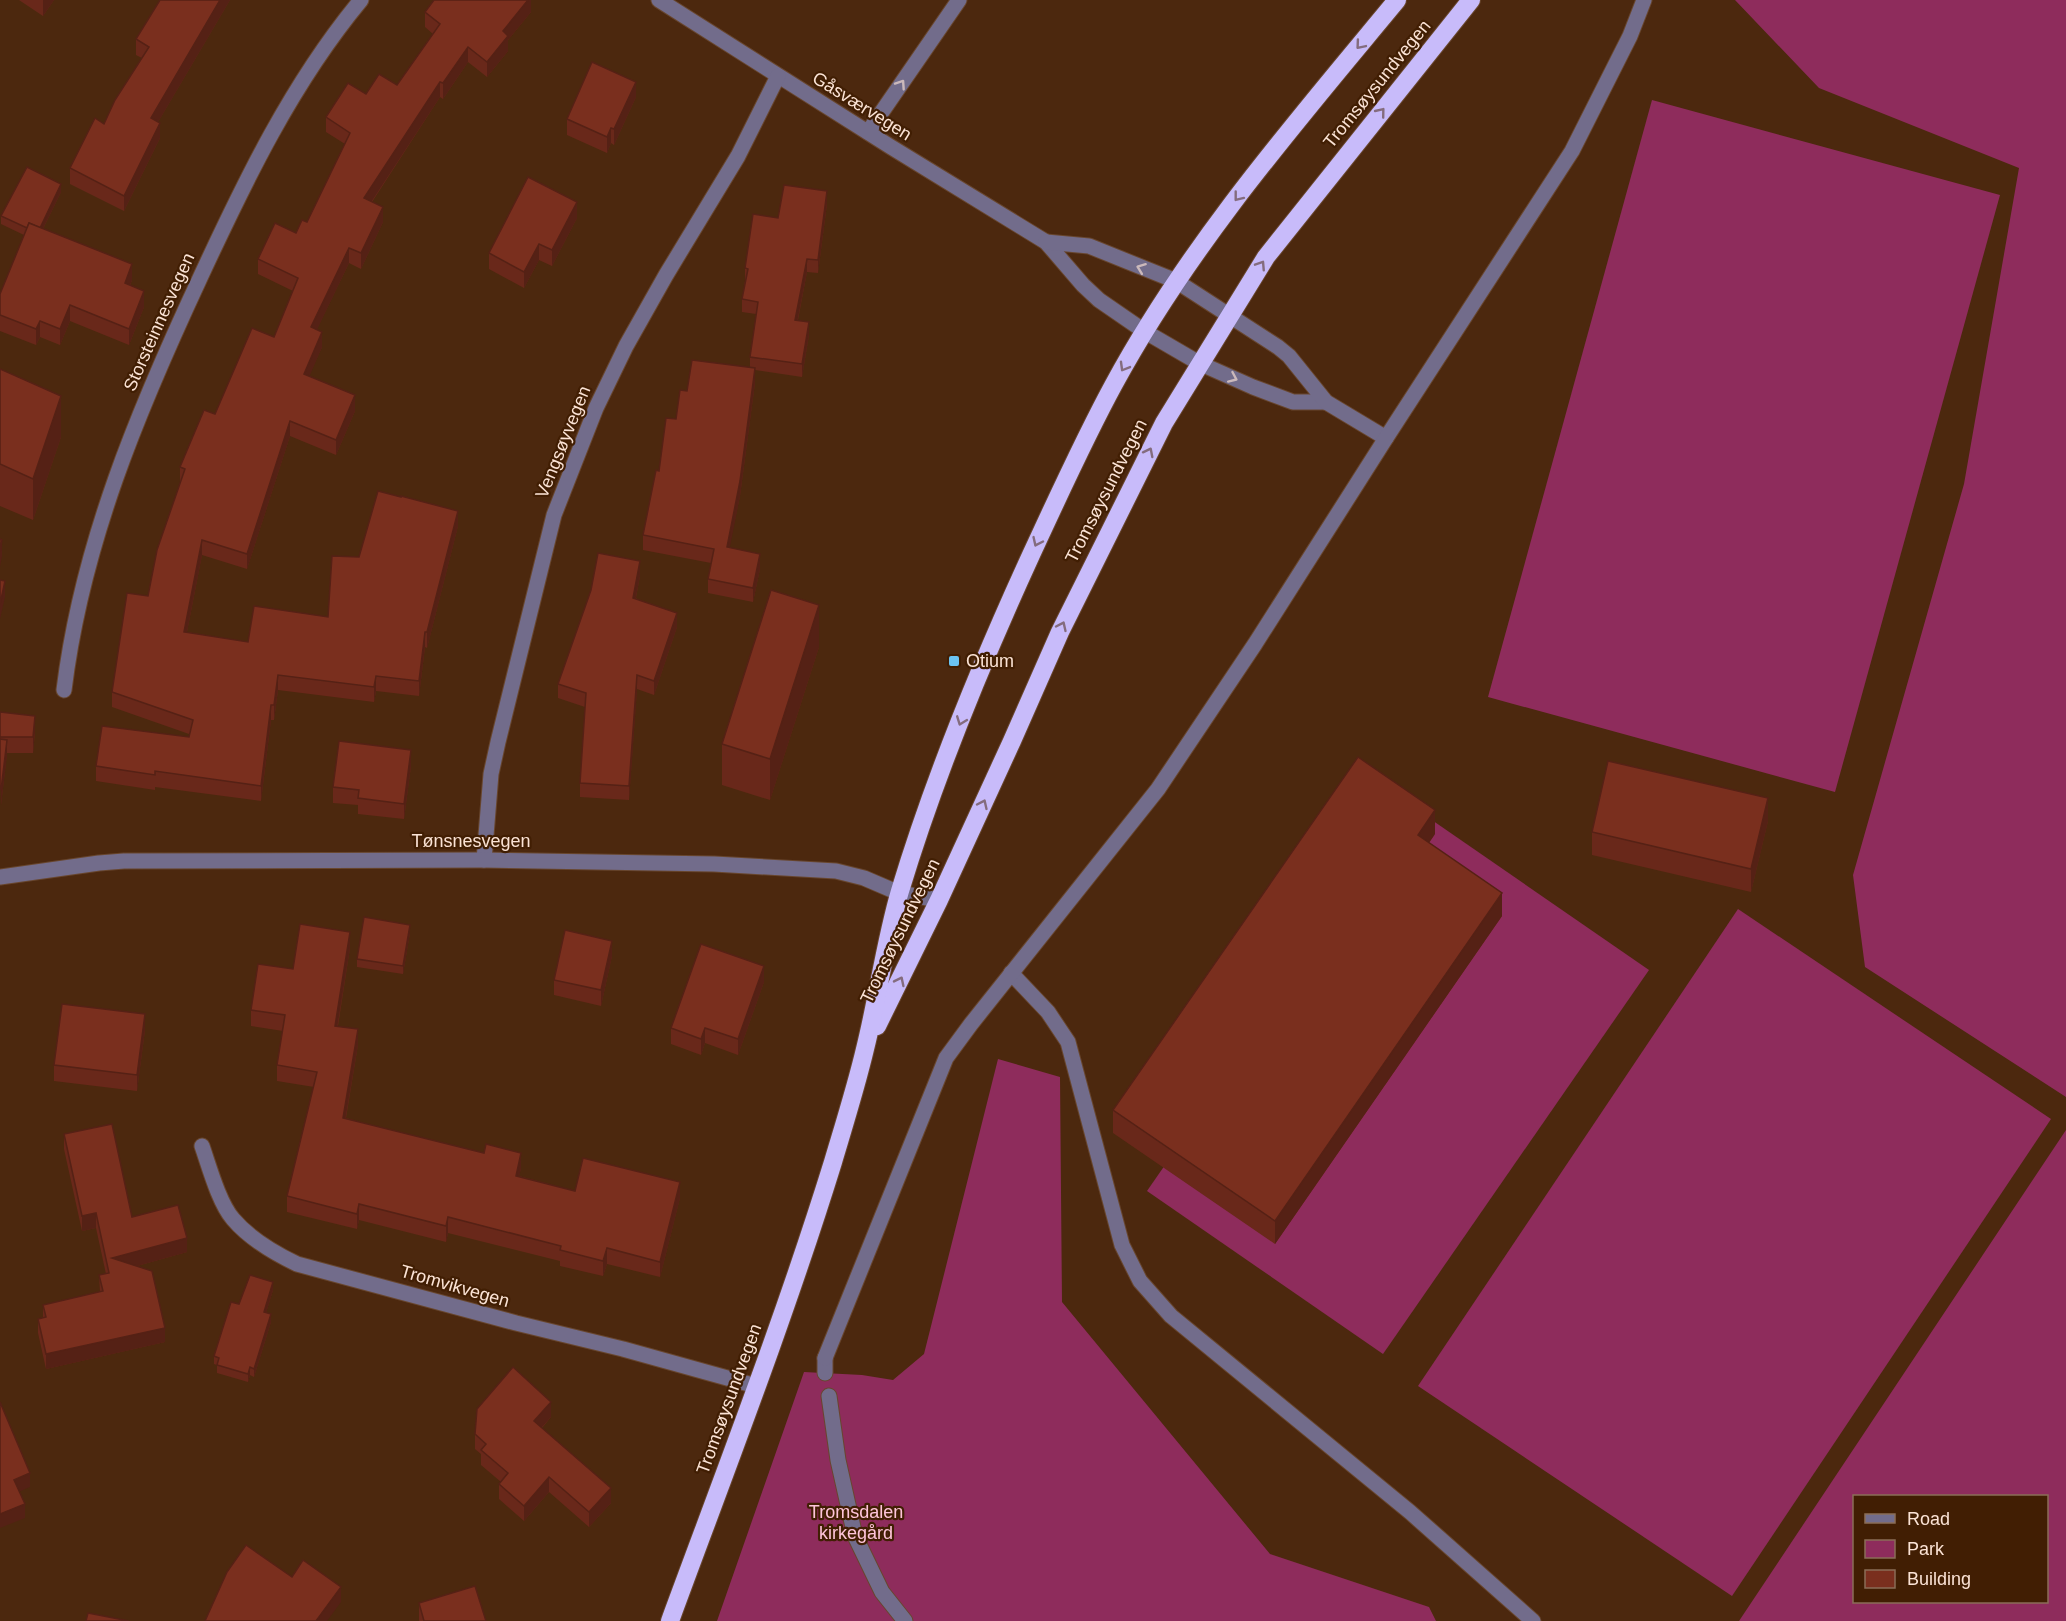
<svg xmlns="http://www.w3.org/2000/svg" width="2066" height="1621" viewBox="0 0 2066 1621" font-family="Arial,sans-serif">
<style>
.green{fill:#8e2c5c;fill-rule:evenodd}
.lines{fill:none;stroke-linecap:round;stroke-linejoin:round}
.lane-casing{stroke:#68462e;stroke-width:17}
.street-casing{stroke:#68462e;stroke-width:17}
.highway-casing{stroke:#68462e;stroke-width:20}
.lane{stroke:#726c8b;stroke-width:15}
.street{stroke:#726c8b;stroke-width:15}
.highway{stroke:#c8bbfa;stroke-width:18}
.wall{fill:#69281a}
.shaded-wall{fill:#552115}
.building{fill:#7a2f1e;stroke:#552115;stroke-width:1.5}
.oneway{stroke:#846c7e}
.oneway2{stroke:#cbb9bb}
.poi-dot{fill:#6bc3f2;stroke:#411e03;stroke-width:2}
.labels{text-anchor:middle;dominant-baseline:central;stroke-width:4.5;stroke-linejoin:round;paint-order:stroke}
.street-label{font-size:18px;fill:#fbe3d5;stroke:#411e03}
.poi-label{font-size:18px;fill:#fbe3d5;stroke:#411e03;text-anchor:start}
.park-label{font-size:18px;fill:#fec4da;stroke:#411e03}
</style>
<rect width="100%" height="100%" fill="#4c280e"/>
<!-- green -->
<g class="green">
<path d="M1735 0H2066V1097L1865 967 1853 875 1964 484 2019 168 1819 88Z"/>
<path d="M1652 100 2000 195 1835 792 1488 697Z"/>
<path d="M1413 807 1649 970 1383 1354 1147 1191Z"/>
<path d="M1738 909 2051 1119 1732 1596 1418 1386Z"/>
<path d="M998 1059 1060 1077 1062 1302 1270 1554 1429 1607 1436 1621H717L804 1372 862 1375 893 1380 924 1354Z"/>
<path d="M2066 1130V1621H1739ZM1854 1496H2046V1602H1854Z"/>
</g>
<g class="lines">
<defs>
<g id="lane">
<path d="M868 132 959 0"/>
<path d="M1011 973 1048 1012 1068 1042 1122 1245 1140 1281 1171 1316 1410 1512 1533 1621"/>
<path d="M825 1358V1373"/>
<path d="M829 1396 838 1460 855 1536 882 1592 905 1621"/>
</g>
<g id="street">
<path d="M659 0 891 147 1046 242 1083 285 1099 300 1144 331 1199 363 1253 387 1293 402H1326"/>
<path d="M1046 242 1089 246 1176 281 1278 347 1289 356 1326 402 1386 438"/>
<path d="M64 690C82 544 138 411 200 278 245 181 292 83 361 0"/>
<path d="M484 860 491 774 498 742 554 515 596 408 626 346 666 275 738 156 778 76"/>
<path d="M0 877 99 863 124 861 484 860 714 864 836 871 864 878 899 893 939 900"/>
<path d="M202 1146C209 1166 219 1203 233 1219 250 1239 274 1253 297 1264L516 1323 623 1349 756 1386"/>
<path d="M825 1358 946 1058 971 1024 1158 789 1255 644 1386 438 1572 151 1630 36 1644 0"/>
</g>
<g id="highway">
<path d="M877 1026 939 900 1012 741 1060 632 1164 423 1266 257 1471 0"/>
<path d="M670 1621C726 1469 785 1317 833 1162 844 1125 856 1087 865 1049 878 997 885 942 900 891 935 775 981 664 1031 555 1058 497 1084 439 1114 384 1190 244 1296 122 1397 0"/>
</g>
</defs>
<!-- lane casing -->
<use href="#lane" class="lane-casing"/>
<!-- street casing -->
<use href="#street" class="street-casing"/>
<!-- highway casing -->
<use href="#highway" class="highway-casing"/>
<!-- lane -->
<use href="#lane" class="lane"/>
<!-- street -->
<use href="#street" class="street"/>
<!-- highway -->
<use href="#highway" class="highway"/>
</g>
<!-- wall -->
<g class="wall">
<path d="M19 0H54L43 16Z"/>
<path d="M160 0H230L158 122 160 138 124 211 70 184V168L104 124 142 58 136 55V39Z"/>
<path d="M531 0V12L508 40V51L487 77 468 62 443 99 440 97 372 202 383 222 361 269 349 263 317 329 322 347 309 376 355 411 336 455 290 436 247 569 202 555 187 632 248 642 328 617 359 557 458 526 427 648 425 647 419 696 376 691 374 702 278 690 274 720H271L261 801 155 787V790L96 781V766L189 737V734L112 707V692L148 596 181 483H180V467L215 414 274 337 293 291 258 274V259L296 233 307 222 345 144 326 132V117L366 94 397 85 433 34 425 27V12Z"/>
<path d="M636 97 614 145 611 143 607 153 567 135V119Z"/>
<path d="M61 192 43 229 132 280 130 286 144 307 129 345 70 321 60 345 40 337 36 345 0 331V294L24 235 1 224V216Z"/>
<path d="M827 204 818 273 807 272 798 320 809 335 802 377 755 370V383L740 496 729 548 760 569 753 602 708 593V579L711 563 643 550V535L659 471 676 419 687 391 750 368V357L756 314 742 312V299L745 281V268L778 218Z"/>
<path d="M577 218 552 266 539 260 524 288 489 269V253Z"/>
<path d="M0 369 61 437 33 520 0 506Z"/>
<path d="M640 576 636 598 677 627 654 695 637 689 629 800 580 797V783L585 707 558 698V684Z"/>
<path d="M819 647 770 800 722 785V744Z"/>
<path d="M0 712 35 732 33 753H7L1 805Z"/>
<path d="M411 766 404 819 358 814V805L333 803V787Z"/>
<path d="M1768 821 1751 892 1592 855V832Z"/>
<path d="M1435 834 1429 843 1502 916 1275 1244 1113 1133V1110Z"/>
<path d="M410 933 403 974 357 967V959Z"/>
<path d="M350 948 338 1026 358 1045 346 1118 521 1168 519 1176 575 1191 680 1198 660 1277 607 1264 603 1276 560 1266V1261L448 1233 446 1242 359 1220 357 1229 287 1212V1196L314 1087 277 1081V1065L283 1031 251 1026V1010L293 969Z"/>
<path d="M612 956 601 1006 554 995V980Z"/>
<path d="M764 982 738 1055 705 1043 701 1055 671 1044V1028Z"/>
<path d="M145 1030 137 1091 54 1081V1065Z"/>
<path d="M64 1134 132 1217 187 1252 137 1266 165 1342 46 1369 38 1333V1319L43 1318V1305L100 1292 99 1275 106 1274 96 1228 82 1231 64 1149Z"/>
<path d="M273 1290 266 1313 271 1322 254 1377 250 1375 248 1382 217 1373V1365L214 1364V1356L239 1304Z"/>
<path d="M551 1417 542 1428 611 1503 589 1527 549 1492 524 1521 499 1499V1484L501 1482 481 1465V1454L475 1449V1434Z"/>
<path d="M419 1603 486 1621H419Z"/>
</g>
<!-- shaded-wall -->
<g class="shaded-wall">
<path d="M43 0H54L43 16Z"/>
<path d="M220 0H230L151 134V118Z"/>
<path d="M528 0H531V12L508 40V51L487 77V62L503 31Z"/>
<path d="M468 47V62L443 99V83Z"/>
<path d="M440 82V97L364 213V198Z"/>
<path d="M636 82V97L614 145V129Z"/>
<path d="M160 123V138L124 211V196Z"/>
<path d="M611 128V143L607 153V137Z"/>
<path d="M61 184V192L37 241V233Z"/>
<path d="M827 191V204L818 273V260Z"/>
<path d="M577 202V218L552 266V250Z"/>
<path d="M383 207V222L361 269V253Z"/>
<path d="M539 244V260L524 288V272Z"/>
<path d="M349 248V263L311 342V327Z"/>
<path d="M807 259V272L795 333V320Z"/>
<path d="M132 264V280L125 299V283Z"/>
<path d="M144 291V307L129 345V329Z"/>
<path d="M70 305V321L60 345V329Z"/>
<path d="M40 321V337L36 345V329Z"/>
<path d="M809 322V335L802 377V364Z"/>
<path d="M322 332V347L304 389V374Z"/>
<path d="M755 368V383L740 496 727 562V547Z"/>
<path d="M355 395V411L336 455V440Z"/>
<path d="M61 396V437L33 520V479Z"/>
<path d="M290 421V436L247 569V554Z"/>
<path d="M458 511V526L427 648V632Z"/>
<path d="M2 540V556L0 567V552Z"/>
<path d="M202 540V555L184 647V632Z"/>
<path d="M760 554V569L753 602V588Z"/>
<path d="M640 561V576L633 612V598Z"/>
<path d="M5 581V597L0 619V604Z"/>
<path d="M819 605V647L770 800V759Z"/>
<path d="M677 613V627L654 695V681Z"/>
<path d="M425 632V647L419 696V681Z"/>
<path d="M278 675V690L274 720V705Z"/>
<path d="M637 675V689L629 800V786Z"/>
<path d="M376 676V691L374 702V687Z"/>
<path d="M271 705V720L261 801V786Z"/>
<path d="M35 716V732L33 753V737Z"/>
<path d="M7 740V756L1 805V790Z"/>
<path d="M411 750V766L404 819V804Z"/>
<path d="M1768 798V821L1751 892V869Z"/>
<path d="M1435 810V834L1418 858V835Z"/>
<path d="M1502 893V916L1275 1244V1221Z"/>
<path d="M410 925V933L403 974V966Z"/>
<path d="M350 932V948L335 1041V1026Z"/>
<path d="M612 941V956L601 1006V990Z"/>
<path d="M764 966V982L738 1055V1039Z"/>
<path d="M145 1014V1030L137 1091V1075Z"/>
<path d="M705 1028V1043L701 1055V1039Z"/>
<path d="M358 1029V1045L343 1133V1118Z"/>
<path d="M521 1153V1168L516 1191V1176Z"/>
<path d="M680 1182V1198L660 1277V1262Z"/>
<path d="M359 1204V1220L357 1229V1214Z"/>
<path d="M96 1213V1228L82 1231V1216Z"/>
<path d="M448 1217V1233L446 1242V1226Z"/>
<path d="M187 1238V1252L112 1273V1258Z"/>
<path d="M607 1248V1264L603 1276V1261Z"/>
<path d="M273 1282V1290L264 1320V1312Z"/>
<path d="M271 1314V1322L254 1377V1369Z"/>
<path d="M165 1328V1342L46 1369V1354Z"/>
<path d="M250 1367V1375L248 1382V1374Z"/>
<path d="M551 1402V1417L534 1436V1421Z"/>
<path d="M30 1473V1487L14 1494V1480Z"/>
<path d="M549 1477V1492L524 1521V1506Z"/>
<path d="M611 1488V1503L589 1527V1512Z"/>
<path d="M25 1504V1518L0 1528V1514Z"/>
<path d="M341 1587V1602L327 1621H316Z"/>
</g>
<!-- building -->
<g class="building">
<path d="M160 0H220L151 118 160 123 124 196 70 168 95 118 104 124 115 100 149 47 136 39Z"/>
<path d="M434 0H528L503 31 508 36 487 62 468 47 443 83 440 82 364 198 383 207 361 253 349 248 311 327 322 332 304 374 355 395 336 440 290 421 247 554 202 540 184 632 248 642 254 606 328 617 332 556 359 557 378 491 401 497V496L458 511 427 632H425L419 681 376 676 374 687 278 675 274 705H271L261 786 155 771V775L96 766 102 726 189 737 193 720 112 692 127 593 148 596 157 550 185 469 180 467 204 410 215 414 252 328 274 337 298 278 258 259 275 223 296 233 302 220 307 222 350 133 326 117 348 83 366 94 379 74 397 85 440 24 425 12Z"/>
<path d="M592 62 636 82 614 129 611 128 607 137 567 119Z"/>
<path d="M27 167 61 184 40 228 29 223 27 228 1 216Z"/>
<path d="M528 177 577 202 552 250 539 244 524 272 489 253Z"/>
<path d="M784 185 827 191 818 260 807 259 795 320 809 322 802 364 750 357 758 302 742 299 748 269 745 268 753 214 778 218Z"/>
<path d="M29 223 132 264 125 283 144 291 129 329 70 305 60 329 40 321 36 329 0 315V294Z"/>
<path d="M692 360 755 368 740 481 727 547 760 554 753 588 708 579 714 549 643 535 656 470 659 471 666 418 676 419 680 390 687 391Z"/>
<path d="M0 369 61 396 33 479 0 464Z"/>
<path d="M0 539 2 540 0 552Z"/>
<path d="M598 553 640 561 633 598 677 613 654 681 637 675 629 786 580 783 586 693 558 684 591 590Z"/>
<path d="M0 580 5 581 0 604Z"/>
<path d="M771 590 819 605 770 759 722 744Z"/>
<path d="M0 712 35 716 33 737H0Z"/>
<path d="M0 739 7 740 1 790 0 789Z"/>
<path d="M339 741 411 750 404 804 358 798 359 790 333 787Z"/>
<path d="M1358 757 1435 810 1418 835 1502 893 1275 1221 1113 1110Z"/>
<path d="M1608 761 1768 798 1751 869 1592 832Z"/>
<path d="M364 917 410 925 403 966 357 959Z"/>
<path d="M300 924 350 932 335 1026 358 1029 343 1118 484 1153 486 1144 521 1153 516 1176 575 1191 583 1158 680 1182 660 1262 607 1248 603 1261 560 1250 561 1246 448 1217 446 1226 359 1204 357 1214 287 1196 317 1072 277 1065 285 1015 251 1010 258 964 293 969Z"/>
<path d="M565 930 612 941 601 990 554 980Z"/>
<path d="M701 944 764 966 738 1039 705 1028 701 1039 671 1028Z"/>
<path d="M62 1004 145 1014 137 1075 54 1065Z"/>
<path d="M112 1124 132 1217 178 1205 187 1238 112 1258 152 1271 165 1328 46 1354 38 1319 46 1317 43 1305 103 1291 99 1275 109 1273 96 1213 82 1216 64 1134Z"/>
<path d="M250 1275 273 1282 264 1312 271 1314 254 1369 250 1367 248 1374 217 1365 219 1358 214 1356 231 1302 239 1304Z"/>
<path d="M513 1367 551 1402 534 1421 611 1488 589 1512 549 1477 524 1506 499 1484 508 1473 481 1450 486 1444 475 1434 477 1409Z"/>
<path d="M0 1402 30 1473 14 1480 25 1504 0 1514Z"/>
<path d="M246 1545 292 1577 303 1560 341 1587 316 1621H205L227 1572Z"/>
<path d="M475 1586 486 1621H424L419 1603Z"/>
<path d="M88 1613 129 1621H86Z"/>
</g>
<!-- one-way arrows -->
<defs><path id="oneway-chevron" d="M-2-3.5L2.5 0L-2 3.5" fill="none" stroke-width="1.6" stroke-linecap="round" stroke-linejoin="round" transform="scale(1.5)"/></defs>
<g class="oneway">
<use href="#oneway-chevron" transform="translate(1360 45) rotate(130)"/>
<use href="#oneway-chevron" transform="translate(1381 112) rotate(-51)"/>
<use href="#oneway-chevron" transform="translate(1238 197) rotate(128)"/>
<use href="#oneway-chevron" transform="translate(1261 265) rotate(-57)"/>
<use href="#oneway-chevron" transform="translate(1124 367) rotate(120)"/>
<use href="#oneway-chevron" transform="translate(1149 452) rotate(-63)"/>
<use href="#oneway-chevron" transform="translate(1037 542) rotate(115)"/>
<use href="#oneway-chevron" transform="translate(1062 626) rotate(-65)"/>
<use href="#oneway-chevron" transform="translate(961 721) rotate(111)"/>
<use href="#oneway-chevron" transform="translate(983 804) rotate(-65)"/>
<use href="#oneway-chevron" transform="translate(900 981) rotate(-64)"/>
</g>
<g class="oneway2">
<use href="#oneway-chevron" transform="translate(901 84) rotate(-56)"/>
<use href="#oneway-chevron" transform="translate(1141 268) rotate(-159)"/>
<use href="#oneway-chevron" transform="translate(1233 378) rotate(24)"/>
</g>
<!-- markers -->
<rect class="poi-dot" x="948" y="655" width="12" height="12" rx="3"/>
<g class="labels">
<!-- street labels -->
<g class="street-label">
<text transform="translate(1377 84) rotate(-51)">Tromsøysundvegen</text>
<text transform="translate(862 106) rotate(32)">Gåsværvegen</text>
<text transform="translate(159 322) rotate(-66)">Storsteinnesvegen</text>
<text transform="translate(563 442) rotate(-68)">Vengsøyvegen</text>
<text transform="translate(1106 491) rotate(-63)">Tromsøysundvegen</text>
<text x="471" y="841">Tønsnesvegen</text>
<text transform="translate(900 931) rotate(-64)">Tromsøysundvegen</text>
<text transform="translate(455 1286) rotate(16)">Tromvikvegen</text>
<text transform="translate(729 1399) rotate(-70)">Tromsøysundvegen</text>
</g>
<!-- poi labels -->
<g class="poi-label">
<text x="966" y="661">Otium</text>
</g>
<!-- park labels -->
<g class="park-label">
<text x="856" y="1512">Tromsdalen<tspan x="856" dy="21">kirkegård</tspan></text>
</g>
</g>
<!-- legend -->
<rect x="1853" y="1495" width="195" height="108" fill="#411e03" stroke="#8b6d57" stroke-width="1.5"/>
<rect x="1865" y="1514" width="30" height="9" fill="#726c8b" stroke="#8b6d57" stroke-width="1.5"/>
<text x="1907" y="1525" font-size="18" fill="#fbe3d5">Road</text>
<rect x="1865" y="1540" width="30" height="18" fill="#8e2c5c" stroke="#8b6d57" stroke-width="1.5"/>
<text x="1907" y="1555" font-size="18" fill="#fbe3d5">Park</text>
<rect x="1865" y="1570" width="30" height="18" fill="#7a2f1e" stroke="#8b6d57" stroke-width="1.5"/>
<text x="1907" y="1585" font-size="18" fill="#fbe3d5">Building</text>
</svg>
